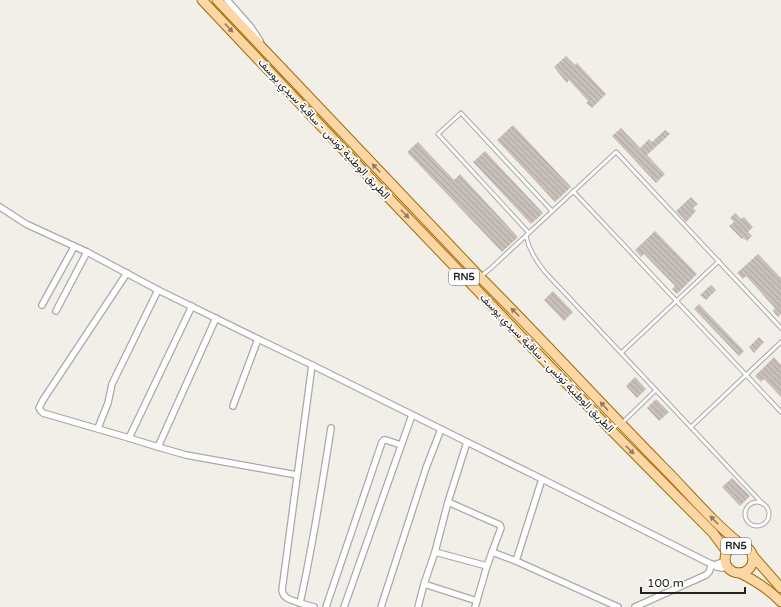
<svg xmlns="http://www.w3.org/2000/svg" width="781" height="607" viewBox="0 0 781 607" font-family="'Varela Round',Vazirmatn,sans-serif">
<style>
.building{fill:url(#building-back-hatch)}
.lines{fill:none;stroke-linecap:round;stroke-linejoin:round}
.lane-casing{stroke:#a9a9a9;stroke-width:5}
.street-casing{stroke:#a9a9a9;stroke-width:8}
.primary-casing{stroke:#a06b00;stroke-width:11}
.lane{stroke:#fff;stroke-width:3}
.street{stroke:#fff;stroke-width:5.5}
.primary{stroke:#fcd6a4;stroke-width:9}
.oneway{fill:#8f7c63}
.labels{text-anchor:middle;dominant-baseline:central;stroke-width:3.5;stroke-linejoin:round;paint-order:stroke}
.shield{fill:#fff;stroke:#646464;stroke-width:1}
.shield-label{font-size:10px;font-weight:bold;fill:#222}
.street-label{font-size:11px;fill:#222;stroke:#fff}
</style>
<defs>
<pattern id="building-back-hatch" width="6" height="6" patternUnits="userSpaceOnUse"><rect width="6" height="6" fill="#c7bfb8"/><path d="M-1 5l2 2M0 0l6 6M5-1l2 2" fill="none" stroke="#aba49e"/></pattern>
</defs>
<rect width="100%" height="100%" fill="#f2efe9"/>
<!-- building -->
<g class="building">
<path d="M566 56 575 65 577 63 606 94 592 108 586 103 588 101 569 80 567 83 554 67Z"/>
<path d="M513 125 571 187 555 202 497 140Z"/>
<path d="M621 128 640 148 649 139 652 142 665 130 670 134 647 155 665 174 656 183 612 136Z"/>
<path d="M418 142 454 180 460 174 518 237 502 252 407 152Z"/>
<path d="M485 151 543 213 531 224 473 162Z"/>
<path d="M691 197 698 204 693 208 696 211 686 222 676 211Z"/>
<path d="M735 213 741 219 744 217 753 227 748 232 752 236 747 241 743 238 742 239 729 226 734 222 730 218Z"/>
<path d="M655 231 697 274 677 294 672 289 675 286 644 254 641 257 635 250Z"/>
<path d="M758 254 781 278V314L778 317 773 311 775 308 746 276 743 279 737 273Z"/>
<path d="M711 285 716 290 706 300 700 295Z"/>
<path d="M553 291 573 312 564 321 544 300Z"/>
<path d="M699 304 744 351 739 356 694 309Z"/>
<path d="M759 337 764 342 754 353 749 347Z"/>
<path d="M774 357 781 365V397L764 379 761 382 755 376Z"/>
<path d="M635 377 646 389 637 398 626 386Z"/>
<path d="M656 399 669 412 659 421 647 408Z"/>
<path d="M732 478 750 496 740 506 722 487Z"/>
</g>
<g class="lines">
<defs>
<g id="lane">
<path d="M573 191 781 412"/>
<path d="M529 233 438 134 461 113 552 211"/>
<path d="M526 236C529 250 536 261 545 272L762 503"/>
<path d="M472 283 490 269 616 152 781 328"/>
<path d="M621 353 719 261"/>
<path d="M691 427 781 342"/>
<path d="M612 428 621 424 656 390"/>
<circle cx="757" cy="514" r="12"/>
</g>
<g id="street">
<path d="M227 0 250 26 260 41"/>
<path d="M0 207 26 224 87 252 158 290 258 339 312 365 467 442 542 479 717 567 722 568 727 567"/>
<path d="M127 273 43 400 39 408 41 411 43 413 129 438 158 447 186 455 297 475"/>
<path d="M42 305 74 247"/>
<path d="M56 311 87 252"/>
<path d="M233 406 258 339"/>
<path d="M98 428 108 403 112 384 158 290"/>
<path d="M129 438 192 306"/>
<path d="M158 447 216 318"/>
<path d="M448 502 500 525 501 528 492 552"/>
<path d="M435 552 487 566"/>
<path d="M516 561 542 479"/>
<path d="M714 565 725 561"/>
<path d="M424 584 477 601"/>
<path d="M300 603C292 600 283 599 282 590L312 365"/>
<path d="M314 607 300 603C313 545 322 486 331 428"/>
<path d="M326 607 382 442 384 440H386L401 445"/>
<path d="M344 607 412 415"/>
<path d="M381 607 426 468 441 429"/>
<path d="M418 607 424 584 435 552 448 502 467 442"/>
<path d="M475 607 487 566 492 552 516 561 618 607"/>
<path d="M635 607 706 575 709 572 712 564"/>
</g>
<g id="primary">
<path d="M202 0 386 195 610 429 713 533 727 552"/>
<path d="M217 0 480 277C542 339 601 404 663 467 689 493 713 523 743 546"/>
<circle cx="739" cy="559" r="14"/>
<path d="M753 556 781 588"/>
<path d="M740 573C756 581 769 589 781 602"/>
</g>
</defs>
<!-- lane casing -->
<use href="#lane" class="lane-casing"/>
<!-- street casing -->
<use href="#street" class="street-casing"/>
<!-- primary casing -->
<use href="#primary" class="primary-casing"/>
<!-- lane -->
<use href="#lane" class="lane"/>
<!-- street -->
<use href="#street" class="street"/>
<!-- primary -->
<use href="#primary" class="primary"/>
</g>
<!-- one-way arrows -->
<defs><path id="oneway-solid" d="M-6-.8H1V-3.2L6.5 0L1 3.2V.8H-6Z"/></defs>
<g class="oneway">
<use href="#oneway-solid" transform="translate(229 28) rotate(47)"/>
<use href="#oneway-solid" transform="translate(376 168) rotate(-134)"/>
<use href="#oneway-solid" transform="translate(405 214) rotate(46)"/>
<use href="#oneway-solid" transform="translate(515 312) rotate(-135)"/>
<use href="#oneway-solid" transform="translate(604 406) rotate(-133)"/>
<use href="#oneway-solid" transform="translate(630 450) rotate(45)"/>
<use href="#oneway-solid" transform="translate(714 520) rotate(-134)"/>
</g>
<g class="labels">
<!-- shield labels -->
<g class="shield">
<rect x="449" y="269" width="30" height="16" rx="3"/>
<rect x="721" y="538" width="30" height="16" rx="3"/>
</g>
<g class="shield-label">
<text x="464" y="277">RN5</text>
<text x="736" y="546">RN5</text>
</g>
<!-- street labels -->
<g class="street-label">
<text transform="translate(324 129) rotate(47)">الطريق الوطنية تونس - ساقية سيدي يوسف</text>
<text transform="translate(547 363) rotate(46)">الطريق الوطنية تونس - ساقية سيدي يوسف</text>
</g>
</g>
<!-- scale -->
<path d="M641 587v6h104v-6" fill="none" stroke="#222222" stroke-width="2"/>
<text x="647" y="587" font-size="12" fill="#222222" stroke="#ffffff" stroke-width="3" paint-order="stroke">100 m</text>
</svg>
